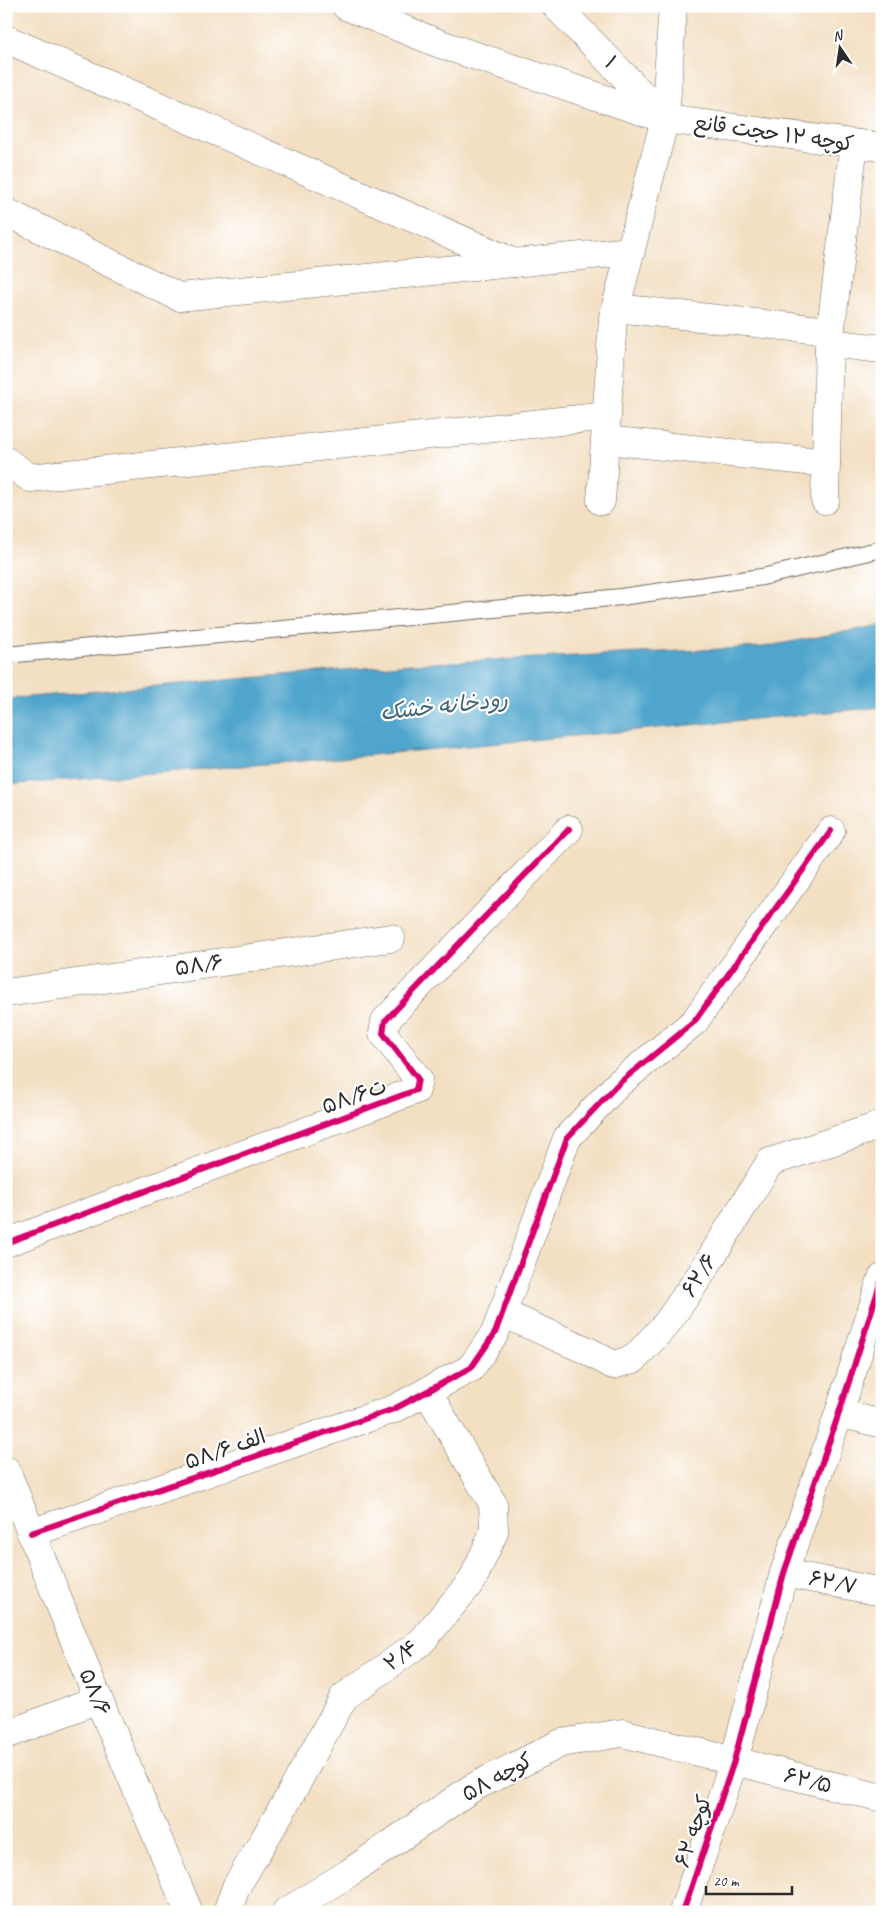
<svg xmlns="http://www.w3.org/2000/svg" width="888" height="1918" viewBox="0 0 888 1918" font-family="Caveat,'Playpen Sans Arabic',sans-serif">
<style>
.water{fill:#50a5cc;stroke:#3e687c}
.lines{fill:none;stroke-linecap:round;stroke-linejoin:round}
.lane-casing{stroke:#716a60;stroke-width:18}
.street-casing{stroke:#716a60;stroke-width:29}
.lane{stroke:#fff;stroke-width:16}
.street{stroke:#fff;stroke-width:28}
.cycleway-casing{stroke:#fff;stroke-width:9}
.cycleway{stroke:#d6006c;stroke-width:6}
.labels{text-anchor:middle;dominant-baseline:central;stroke-width:4.5;stroke-linejoin:round;paint-order:stroke}
.street-label{font-size:21px;fill:#2b2b2b;stroke:#fff}
.water-label{font-size:22px;font-style:italic;fill:#3c6273;stroke:#fff}
</style>
<rect width="100%" height="100%" fill="#fff"/>
<filter id="ink" filterUnits="userSpaceOnUse"><feTurbulence type="fractalNoise" baseFrequency=".02" numOctaves="2"/><feDisplacementMap in="SourceGraphic" scale="10" xChannelSelector="R" yChannelSelector="G"/><feConvolveMatrix kernelMatrix="1 2 1 2 8 2 1 2 1" color-interpolation-filters="sRGB"/></filter>
<filter id="wash" filterUnits="userSpaceOnUse"><feTurbulence type="fractalNoise" baseFrequency=".0096" numOctaves="4" result="noise"/><feDisplacementMap in="SourceGraphic" scale="20" xChannelSelector="R" yChannelSelector="G"/><feGaussianBlur stdDeviation="1.12" result="paint"/><feColorMatrix in="noise" values="0 0 0 0 0 0 0 0 0 0 0 0 0 0 0 0 0 1.4 0 .05"/><feComposite in="paint" operator="in"/></filter>
<g filter="url(#wash)">
<rect width="100%" height="100%" fill="#f3dfc2"/>
<!-- water -->
<path class="water" d="M882 625V707L340 758 6 785V699L412 664 763 647Z"/>
</g>
<g filter="url(#ink)">
<g class="lines">
<defs>
<path id="lane" d="M6 655 621 597 762 577 882 549"/>
<g id="street">
<path d="M346 6 440 44 665 119 882 147"/>
<path d="M556 6 663 116"/>
<path d="M6 39 515 263"/>
<path d="M6 212 179 297 631 251"/>
<path d="M616 308 830 331"/>
<path d="M829 343 882 349"/>
<path d="M606 440 826 463"/>
<path d="M6 461 30 478 607 416"/>
<path d="M825 500 829 343 854 144"/>
<path d="M601 501 613 318 665 119 673 6"/>
<path d="M6 993 391 938"/>
<path d="M6 1243 416 1090 418 1079 383 1033 385 1021 569 829"/>
<path d="M502 1313 588 1351 613 1365 634 1359 667 1323 701 1274 770 1162 882 1125"/>
<path d="M839 1413 882 1424"/>
<path d="M6 1470 89 1677 189 1912"/>
<path d="M31 1533 394 1409 471 1368 495 1333 567 1138 618 1084 694 1022 831 831"/>
<path d="M784 1573 882 1592"/>
<path d="M6 1735 98 1699"/>
<path d="M227 1912 236 1887 284 1806 344 1697 421 1642 472 1581 494 1532 493 1504 427 1391"/>
<path d="M286 1912 349 1873 472 1788 561 1743 622 1733 882 1798"/>
<path d="M683 1912 734 1761 784 1573 839 1413 882 1278"/>
</g>
</defs>
<!-- lane casing -->
<use href="#lane" class="lane-casing"/>
<!-- street casing -->
<use href="#street" class="street-casing"/>
<!-- lane -->
<use href="#lane" class="lane"/>
<!-- street -->
<use href="#street" class="street"/>
<defs>
<g id="cycleway">
<path d="M6 1243 416 1090 418 1079 383 1033 385 1021 569 829"/>
<path d="M31 1533 394 1409 471 1368 495 1333 567 1138 618 1084 694 1022 831 831"/>
<path d="M683 1912 734 1761 784 1573 839 1413 882 1278"/>
</g>
</defs>
<!-- cycleway casing -->
<use href="#cycleway" class="cycleway-casing"/>
<!-- cycleway -->
<use href="#cycleway" class="cycleway"/>
</g>
</g>
<g class="labels">
<!-- street labels -->
<g class="street-label">
<text transform="translate(611 62) rotate(46)">۱</text>
<text transform="translate(774 133) rotate(8)">کوچه ۱۲ حجت قانع</text>
<text transform="translate(199 965) rotate(-8)">۵۸/۶</text>
<text transform="translate(354 1096) rotate(-20)">۵۸/۶ت</text>
<text transform="translate(699 1275) rotate(-57)">۶۲/۶</text>
<text transform="translate(225 1449) rotate(-19)">۵۸/۶ الف</text>
<text transform="translate(833 1582) rotate(11)">۶۲/۷</text>
<text transform="translate(401 1655) rotate(-37)">۲/۴</text>
<text transform="translate(95 1692) rotate(67)">۵۸/۶</text>
<text transform="translate(497 1777) rotate(-29)">کوچه ۵۸</text>
<text transform="translate(808 1780) rotate(14)">۶۲/۵</text>
<text transform="translate(693 1831) rotate(-71)">کوچه ۶۲</text>
</g>
<!-- water labels -->
<g class="water-label">
<text transform="translate(444 706) rotate(-6)">رودخانه خشک</text>
</g>
</g>
<!-- margin -->
<rect width="888" height="1918" fill="none" stroke="#fff" stroke-width="25"/>
<!-- north arrow -->
<g transform="translate(840 48) rotate(347)" stroke="#ffffff" stroke-width="4" paint-order="stroke">
<path d="M0-4L9 19L0 12L-9 19Z" fill="#2b2b2b"/>
<text y="-8" font-size="14" font-weight="bold" text-anchor="middle" fill="#2b2b2b">N</text>
</g>
<!-- scale -->
<path d="M706 1886v8h86v-8" fill="none" stroke="#2b2b2b" stroke-width="2.5"/>
<text x="713" y="1886" font-size="15" fill="#2b2b2b" stroke="#ffffff" stroke-width="4" paint-order="stroke">20 m</text>
</svg>
